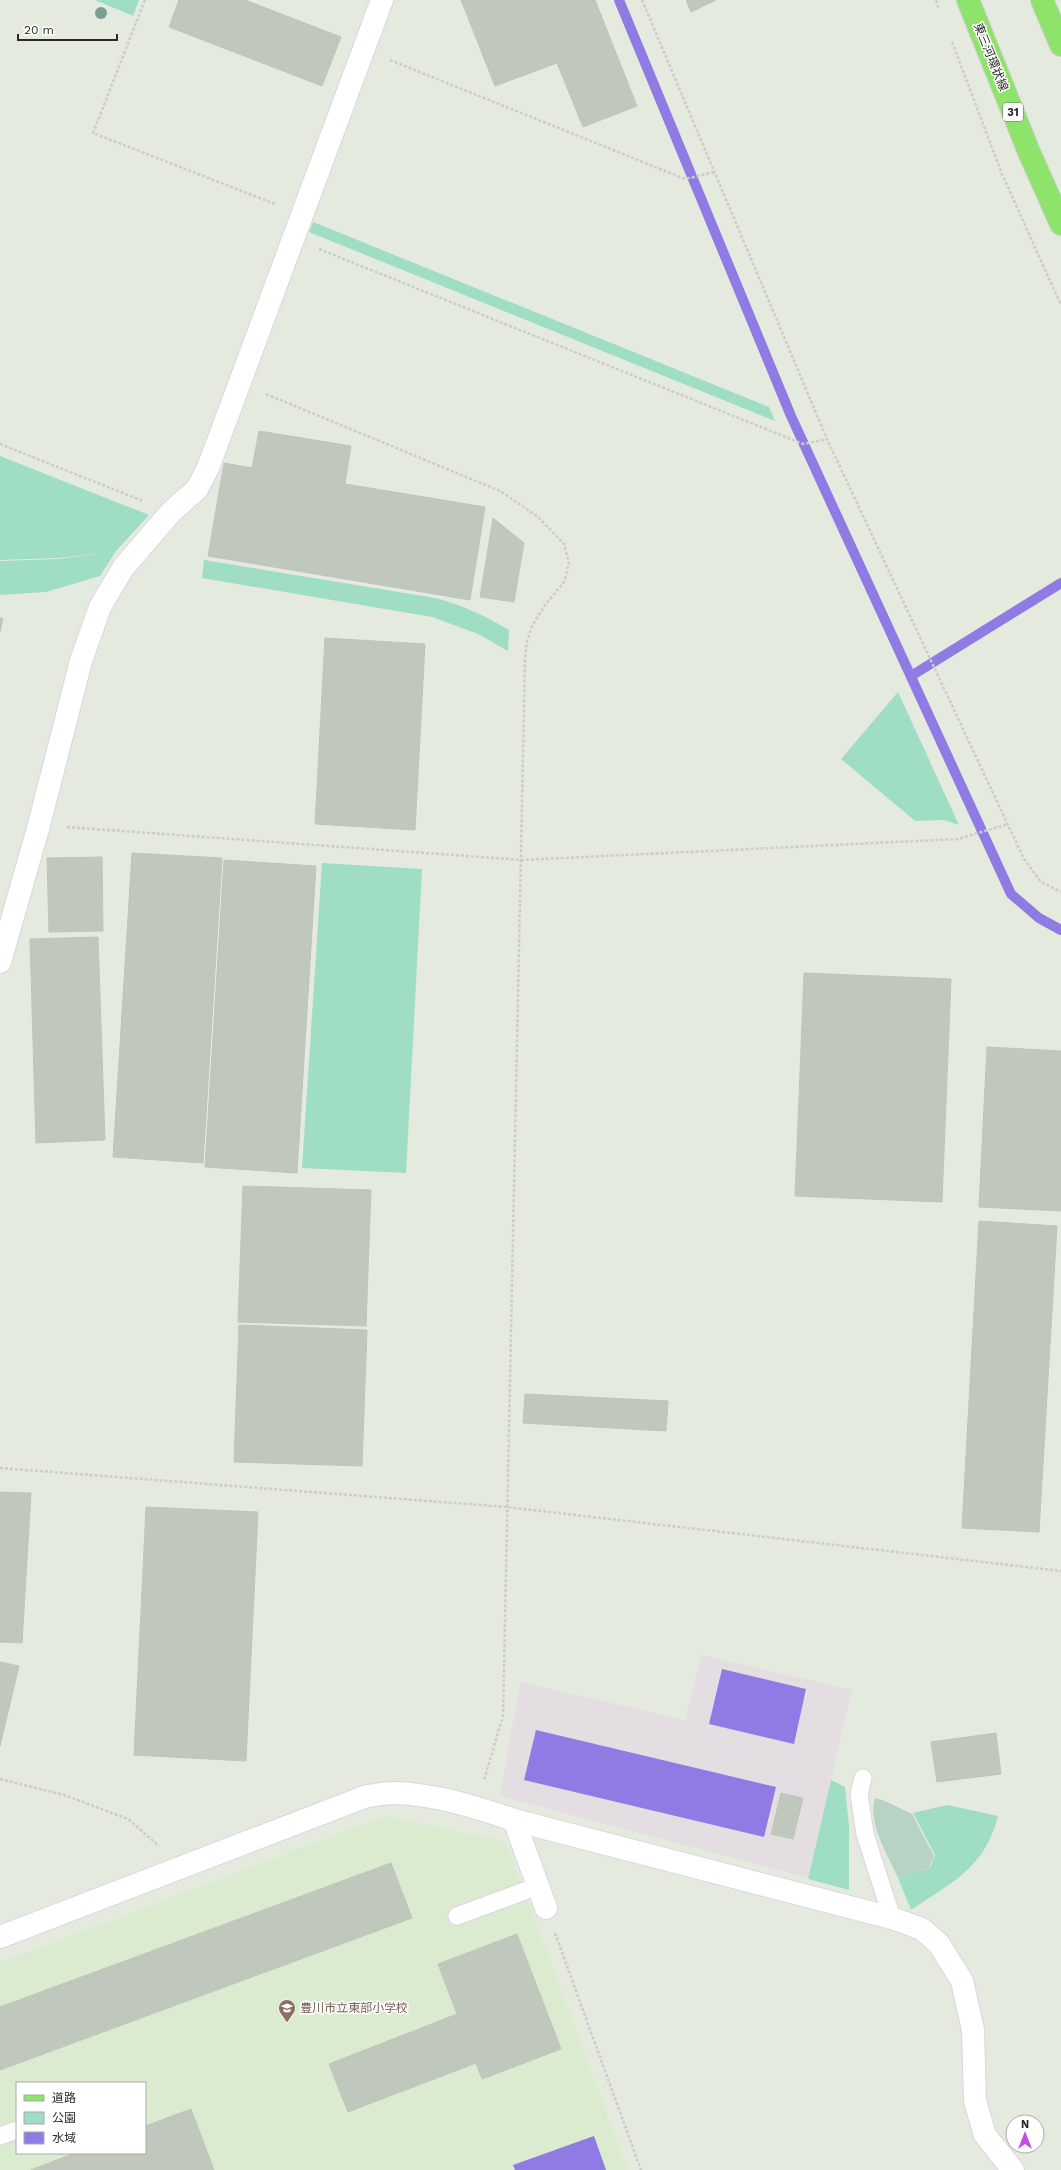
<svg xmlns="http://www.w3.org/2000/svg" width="1061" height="2170" viewBox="0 0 1061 2170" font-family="'Work Sans','Noto Sans JP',sans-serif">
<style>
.industrial{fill:#e4dee3}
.education{fill:#daebcf;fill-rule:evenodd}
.green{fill:#9fddc4}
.cemetery{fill:#b7d3c4}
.water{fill:#907ae4}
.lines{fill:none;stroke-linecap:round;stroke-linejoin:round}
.stream{stroke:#907ae4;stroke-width:10}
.building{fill:#c0c7bd;stroke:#bec6b8}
.lane-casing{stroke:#ded3e2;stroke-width:19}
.street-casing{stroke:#ded3e2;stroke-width:24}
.secondary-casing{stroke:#ded3e2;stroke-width:24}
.primary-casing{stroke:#ccc;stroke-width:24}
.path{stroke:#ccc;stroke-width:2.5;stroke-dasharray:3 2;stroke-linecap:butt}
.lane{stroke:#fff;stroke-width:17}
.street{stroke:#fff;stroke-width:22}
.secondary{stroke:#fff;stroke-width:22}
.primary{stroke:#8ee46a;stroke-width:22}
.tree{fill:#799f90}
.labels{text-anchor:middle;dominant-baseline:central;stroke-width:3;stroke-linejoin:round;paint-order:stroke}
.shield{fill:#fff;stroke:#6a6a6a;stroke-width:1}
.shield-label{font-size:11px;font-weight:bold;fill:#2a2a2a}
.street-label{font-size:12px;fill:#2a2a2a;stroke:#fff}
.education-label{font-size:12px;fill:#785e54;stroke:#fff;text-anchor:start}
</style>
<rect width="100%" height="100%" fill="#e4ebde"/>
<!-- industrial -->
<path class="industrial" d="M701 1655 852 1690 808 1878 500 1796 520 1682 685 1720Z"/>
<!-- education -->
<path class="education" d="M385 1816 506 1842 628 2170H0V1963ZM17 2083H145V2153H17Z"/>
<!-- green -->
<g class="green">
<path d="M95 0H139L133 16Z"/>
<path d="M313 222 769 407 775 421 309 232Z"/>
<path d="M0 456 149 515 116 551 100 576 46 592 0 595V561L58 559 102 553 58 558 0 560Z"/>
<path d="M204 560 435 598C463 605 485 616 509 630L508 651 478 634 432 617 202 578Z"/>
<path d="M898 692 959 825 944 820 915 821 841 759Z"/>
<path d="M322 863 422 869 406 1173 302 1168Z"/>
<path d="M831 1780 845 1787 849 1826V1890L808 1879Z"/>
<path d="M947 1805 998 1816C985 1868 952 1882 911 1910L898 1878 930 1868 935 1855 913 1813Z"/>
</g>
<!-- cemetery -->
<path class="cemetery" d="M875 1798 885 1801 912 1814 934 1856 929 1868 898 1878C888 1855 867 1823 875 1798Z"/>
<!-- water -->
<g class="water">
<path d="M722 1669 806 1689 794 1744 709 1724Z"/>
<path d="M536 1730 776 1787 764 1837 524 1780Z"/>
<path d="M594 2136 606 2170H515L513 2165Z"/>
</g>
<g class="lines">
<!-- stream -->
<g class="stream">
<path d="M619 0 791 416 1011 894 1039 918 1061 930"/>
<path d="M911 676 1061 583"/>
</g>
</g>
<!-- building -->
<g class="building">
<path d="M179 0H245L341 37 322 86 169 27Z"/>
<path d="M461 0H595L637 106 583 127 557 63 495 86Z"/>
<path d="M686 0H716L691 12Z"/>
<path d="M259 431 351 446 345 484 485 507 470 600 208 556 224 463 252 468Z"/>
<path d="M493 518 524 543 514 602 480 597Z"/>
<path d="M0 618H3L0 632Z"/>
<path d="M325 638 425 644 415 830 315 824Z"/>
<path d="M132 853 222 858 203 1163 113 1157Z"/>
<path d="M102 857 103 931 49 932 47 858Z"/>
<path d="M224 860 316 866 297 1173 205 1167Z"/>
<path d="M98 937 105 1140 36 1143 30 939Z"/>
<path d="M804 973 951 979 942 1202 795 1196Z"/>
<path d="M987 1047 1061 1051V1211L979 1207Z"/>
<path d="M243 1186 371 1190 366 1326 238 1322Z"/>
<path d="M979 1221 1057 1226 1039 1532 962 1528Z"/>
<path d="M239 1325 367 1330 362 1466 234 1462Z"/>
<path d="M525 1394 668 1401 666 1431 523 1423Z"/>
<path d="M0 1492 31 1493 22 1643 0 1642Z"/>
<path d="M146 1507 258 1512 246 1761 134 1755Z"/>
<path d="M0 1662 19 1666 0 1746Z"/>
<path d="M996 1733 1001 1774 937 1782 931 1742Z"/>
<path d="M781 1793 803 1798 793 1839 771 1834Z"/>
<path d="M391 1863 412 1918 0 2070V2007Z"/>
<path d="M517 1934 561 2049 482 2079 476 2063 348 2112 329 2064 457 2014 438 1964Z"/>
<path d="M191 2109 214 2170H31L75 2153H145V2126Z"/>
</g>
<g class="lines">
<defs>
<g id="lane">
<path d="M863 1778 859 1794 865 1834 892 1918"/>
<path d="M457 1916 538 1886"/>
<path d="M0 2136 17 2130"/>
</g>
<g id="street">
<path d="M0 962 39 825 81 661 100 607 123 568 171 512 197 489 208 468"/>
<path d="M514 1820 546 1908"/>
<path d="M0 1937 367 1796C376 1795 385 1793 394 1793 435 1794 476 1807 514 1820L892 1918 922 1929 939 1944 962 1981 973 2030 975 2101 985 2135 1013 2170"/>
</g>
<path id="secondary" d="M208 468 382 0"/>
<g id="primary">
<path d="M968 0 1029 152 1061 224"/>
<path d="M1042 0 1061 45"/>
</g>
</defs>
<!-- lane casing -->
<use href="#lane" class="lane-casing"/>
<!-- street casing -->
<use href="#street" class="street-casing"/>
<!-- secondary casing -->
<use href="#secondary" class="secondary-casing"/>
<!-- primary casing -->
<use href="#primary" class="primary-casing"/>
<!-- path -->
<g class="path">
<path d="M145 0 93 133 275 204"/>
<path d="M642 0 827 439 1024 859 1041 882 1061 892"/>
<path d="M936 0 939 9"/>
<path d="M952 42 1002 174 1061 305"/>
<path d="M390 60 685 179 715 172"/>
<path d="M319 249 803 444 827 439"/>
<path d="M266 394 500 491 537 516 564 544 569 563 564 582 545 605 532 626 527 641 525 659 503 1716 484 1780"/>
<path d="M0 444 143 501"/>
<path d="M67 827 522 860 958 839 1008 824"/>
<path d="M0 1468 506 1507 1061 1571"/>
<path d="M0 1779 64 1795 128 1819 159 1846"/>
<path d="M555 1933 641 2170"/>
</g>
<!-- lane -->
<use href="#lane" class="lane"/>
<!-- street -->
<use href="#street" class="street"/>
<!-- secondary -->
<use href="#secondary" class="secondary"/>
<!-- primary -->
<use href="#primary" class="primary"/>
</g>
<!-- trees -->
<circle class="tree" cx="101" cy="13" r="6"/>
<!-- icons -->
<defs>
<symbol id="school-pin" viewBox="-11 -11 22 30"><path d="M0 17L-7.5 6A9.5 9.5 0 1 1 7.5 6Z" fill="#8d6e63" stroke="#fff"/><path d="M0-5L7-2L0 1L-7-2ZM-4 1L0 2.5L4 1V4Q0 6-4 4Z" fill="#fff"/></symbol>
</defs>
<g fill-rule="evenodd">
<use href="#school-pin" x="277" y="1998" width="20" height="27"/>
</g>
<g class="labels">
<!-- shield labels -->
<rect class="shield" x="1003" y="103" width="20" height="18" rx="3"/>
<g class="shield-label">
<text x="1013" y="112">31</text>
</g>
<!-- street labels -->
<g class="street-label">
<text transform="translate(991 57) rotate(68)">東三河環状線</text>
</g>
<!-- education labels -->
<g class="education-label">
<text x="300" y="2008">豊川市立東部小学校</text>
</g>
</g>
<!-- legend -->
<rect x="16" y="2082" width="130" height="72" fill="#ffffff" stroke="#aaaaaa"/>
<rect x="24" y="2095" width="20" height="6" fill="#8ee46a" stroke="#aaaaaa"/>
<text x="52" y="2102" font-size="12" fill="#2a2a2a">道路</text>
<rect x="24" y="2112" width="20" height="12" fill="#9fddc4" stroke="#aaaaaa"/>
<text x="52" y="2122" font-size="12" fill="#2a2a2a">公園</text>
<rect x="24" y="2132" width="20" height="12" fill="#907ae4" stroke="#aaaaaa"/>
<text x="52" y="2142" font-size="12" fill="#2a2a2a">水域</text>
<!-- north arrow -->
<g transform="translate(1025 2134)"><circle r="19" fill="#ffffff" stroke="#aaaaaa"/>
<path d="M0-3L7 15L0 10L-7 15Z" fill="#c34cea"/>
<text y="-6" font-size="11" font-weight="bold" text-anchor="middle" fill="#2a2a2a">N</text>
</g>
<!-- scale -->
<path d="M18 34v6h99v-6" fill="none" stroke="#2a2a2a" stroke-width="2"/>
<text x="24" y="34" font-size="12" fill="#2a2a2a" stroke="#ffffff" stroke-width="3" paint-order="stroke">20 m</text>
</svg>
